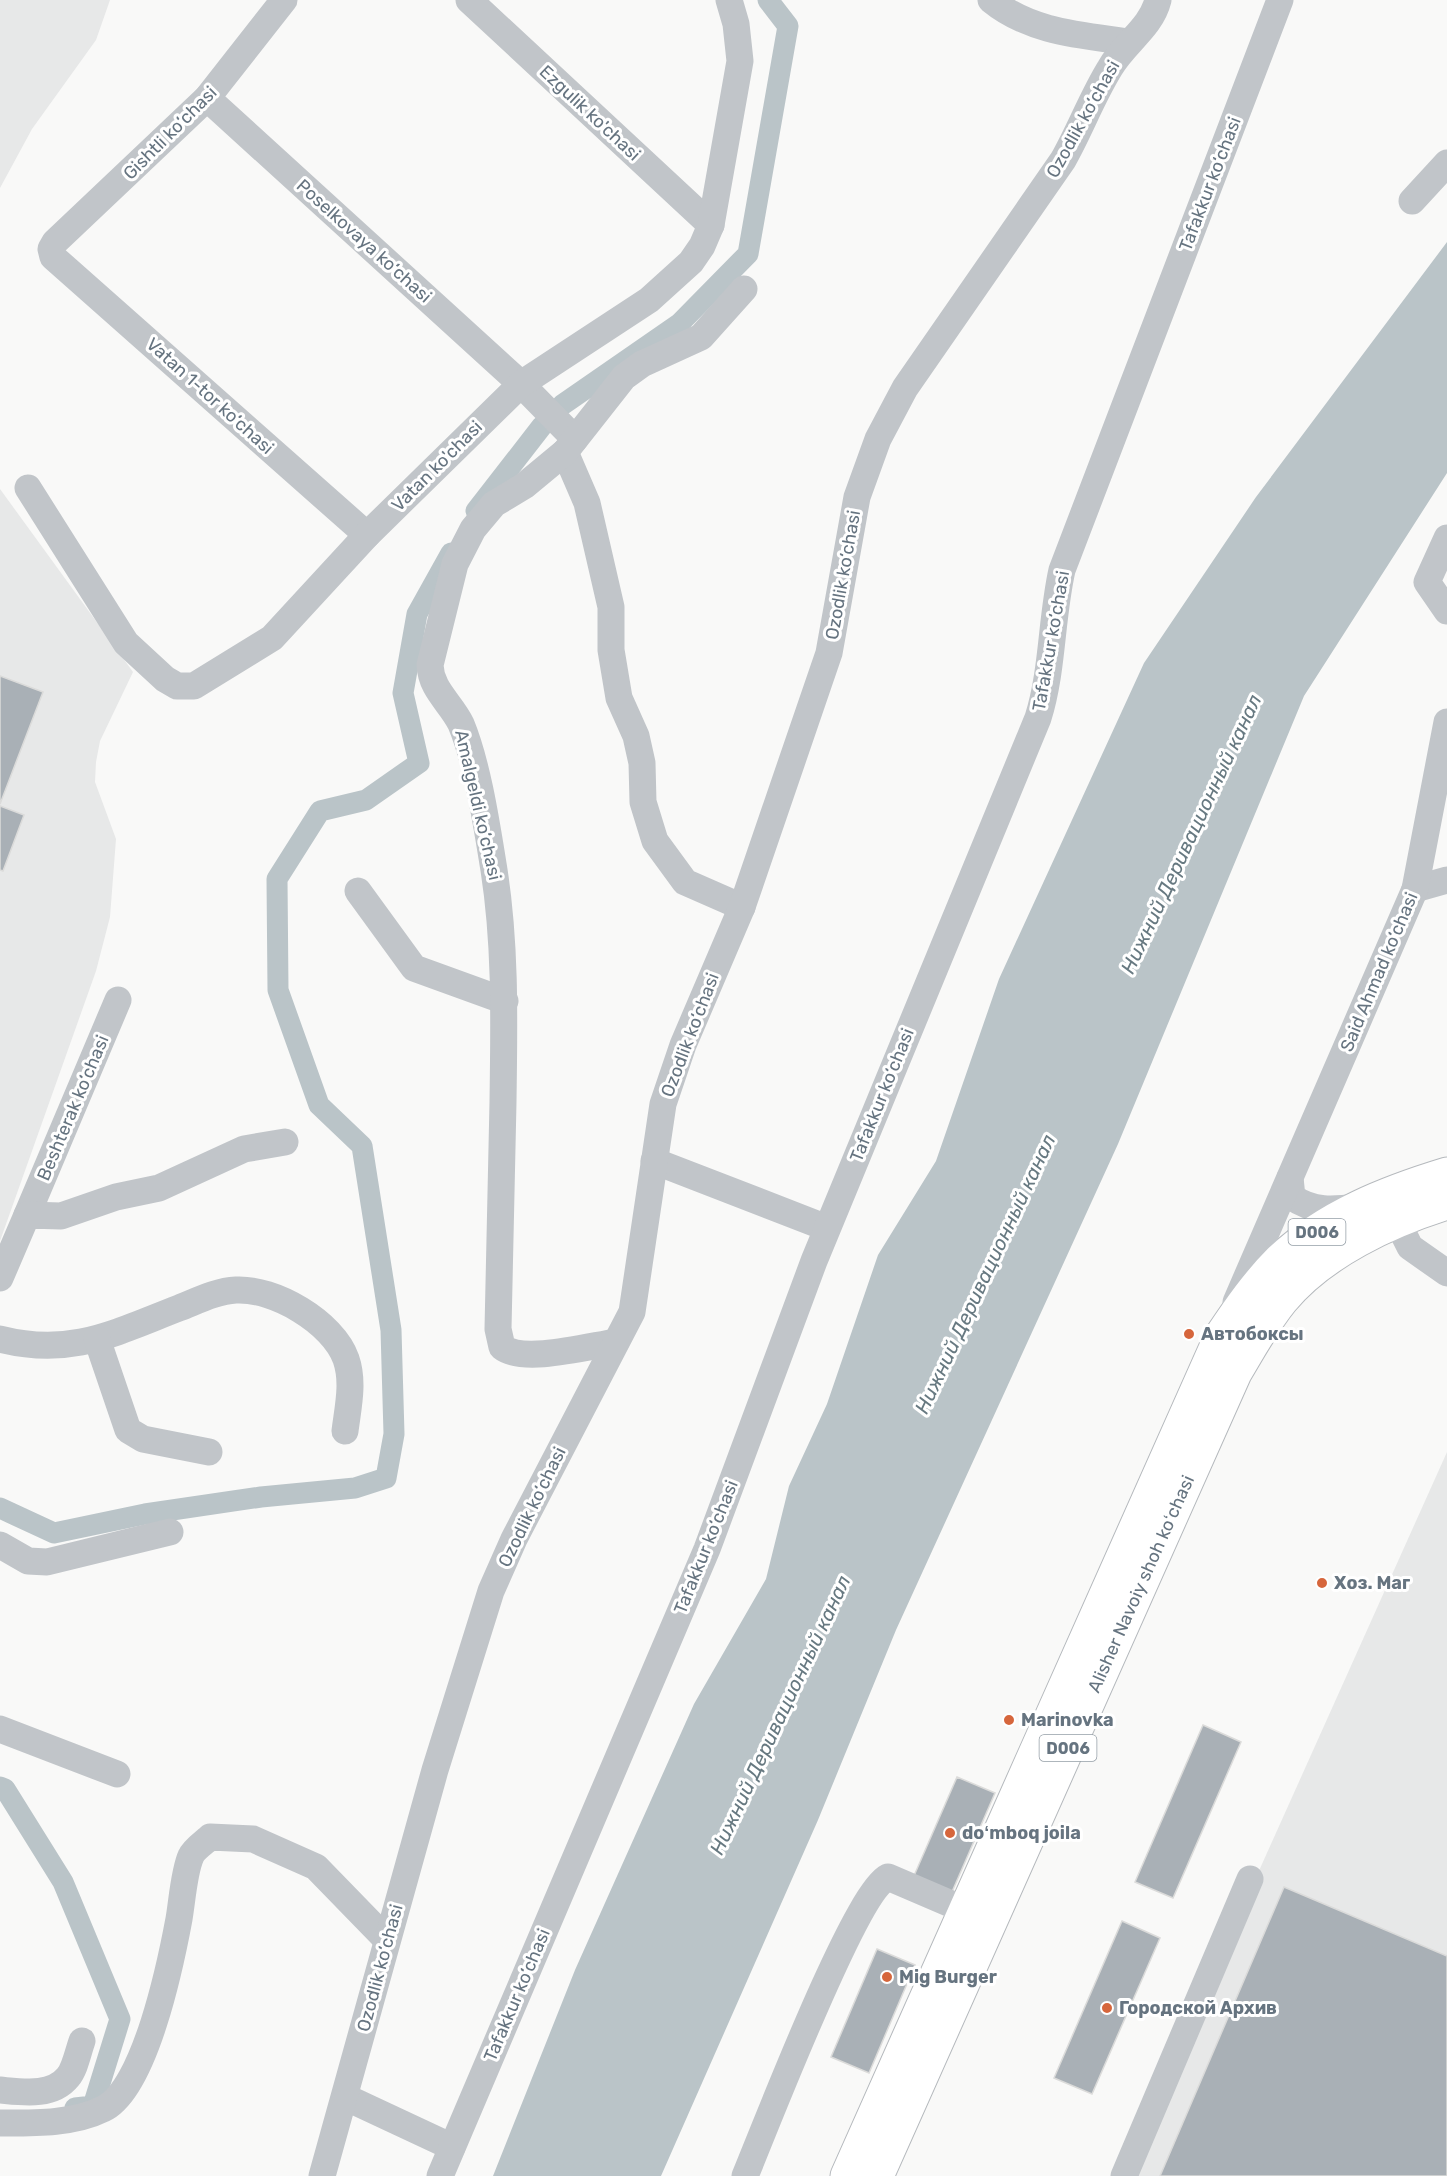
<svg xmlns="http://www.w3.org/2000/svg" width="1447" height="2176" viewBox="0 0 1447 2176" font-family="Rubik,sans-serif">
<style>
.built{fill:#e7e8e8}
.water{fill:#bac4c8}
.lines{fill:none;stroke-linecap:round;stroke-linejoin:round}
.canal{stroke:#bac4c8;stroke-width:21}
.building{fill:#a9b0b6;stroke:#dbdbda;stroke-width:1.5}
.major-casing{stroke:#b5b9bd;stroke-width:35}
.minor{stroke:#c1c5c9;stroke-width:27}
.major{stroke:#fff;stroke-width:33}
.poi-dot{fill:#d6663c;stroke:#fff;stroke-width:2}
.labels{text-anchor:middle;dominant-baseline:central;stroke-width:6;stroke-linejoin:round;paint-order:stroke}
.shield{fill:#fff;stroke:#949ea6;stroke-width:1.5}
.shield-label{font-size:16px;font-weight:bold;fill:#667480}
.street-label{font-size:18px;fill:#667480;stroke:#fff}
.poi-label{font-size:18px;font-weight:bold;fill:#667480;stroke:#fff;text-anchor:start}
.water-label{font-size:20px;font-style:italic;fill:#677981;stroke:#fff}
</style>
<rect width="100%" height="100%" fill="#f9f9f8"/>
<!-- built -->
<g class="built">
<path d="M0 0H110L96 40 32 129 0 188Z"/>
<path d="M0 489 133 672 100 741 96 762 95 782 116 839 110 917 96 971 0 1241Z"/>
<path d="M1447 1452V2176H1122Z"/>
</g>
<!-- water -->
<path class="water" d="M1447 242V473L1304 696 1118 1144 896 1630 818 1820 661 2176H493L575 1970 694 1704 766 1579 789 1486 827 1404 878 1255 936 1161 999 979 1144 663 1256 497Z"/>
<g class="lines">
<!-- canal -->
<g class="canal">
<path d="M562 405 679 324 748 254 788 26 768 0"/>
<path d="M476 511 542 426"/>
<path d="M0 1508 54 1533 145 1514 261 1497 355 1488 386 1478 394 1434 391 1330 362 1146 319 1105 278 990 277 879 320 811 366 800 419 763 403 693 417 614 451 553"/>
<path d="M0 1787 5 1789 63 1882 120 2019 93 2106 75 2108"/>
</g>
</g>
<!-- building -->
<g class="building">
<path d="M0 676 43 692 0 804Z"/>
<path d="M0 806 24 815 3 871 0 870Z"/>
<path d="M1203 1725 1241 1742 1173 1898 1135 1882Z"/>
<path d="M957 1777 995 1793 948 1901 910 1885Z"/>
<path d="M1284 1887 1447 1956V2176H1160Z"/>
<path d="M1122 1921 1160 1938 1092 2094 1054 2078Z"/>
<path d="M877 1949 915 1965 869 2073 831 2057Z"/>
</g>
<g class="lines">
<defs>
<g id="major">
<path d="M847 2176 1221 1336C1239 1309 1257 1283 1280 1260 1326 1216 1388 1192 1447 1174"/>
<path d="M877 2176 1235 1373C1250 1348 1264 1322 1282 1300 1322 1252 1389 1221 1447 1203"/>
</g>
</defs>
<!-- major casing -->
<use href="#major" class="major-casing"/>
<!-- minor -->
<g class="minor">
<path d="M284 0 207 98 55 242 51 249 53 257 367 535"/>
<path d="M469 0 711 225"/>
<path d="M991 0C1030 32 1080 35 1129 42"/>
<path d="M207 98 521 384 575 439"/>
<path d="M1412 201 1447 163"/>
<path d="M565 452 587 503 611 607V650L619 698 636 736 642 763 643 802 655 841 685 882 742 907"/>
<path d="M28 488 126 643 165 679 177 686H194L272 638 367 535 521 384 649 300 691 262 702 246 711 225 740 61 736 24 729 0"/>
<path d="M1447 538 1427 582 1447 611"/>
<path d="M1415 889 1447 880"/>
<path d="M358 891 414 968 505 1001"/>
<path d="M654 1161 827 1228"/>
<path d="M1290 1178 1292 1197C1313 1212 1333 1210 1358 1207"/>
<path d="M27 1215 118 1000"/>
<path d="M1397 1221 1410 1247 1447 1273"/>
<path d="M0 1278 27 1215 61 1216 116 1197 159 1188 244 1149 285 1142"/>
<path d="M1236 1302 1415 889 1447 722"/>
<path d="M0 1339C71 1357 114 1333 179 1308 197 1301 216 1291 236 1290 274 1288 333 1322 346 1359 354 1382 348 1407 345 1431"/>
<path d="M97 1339 128 1430 143 1439 209 1452"/>
<path d="M616 1342C589 1346 523 1364 502 1347L498 1329C500 1253 501 1177 503 1102 504 1024 506 947 494 870 487 827 478 765 461 724 451 703 431 690 430 665L455 564 473 529 494 504 524 486 565 452 624 377 642 364 701 337 744 289"/>
<path d="M0 1545 28 1561 47 1562 170 1532"/>
<path d="M0 1729 117 1774"/>
<path d="M0 2090C22 2092 52 2097 68 2077 75 2069 78 2052 82 2041"/>
<path d="M345 2097 452 2147"/>
<path d="M0 2123C33 2123 73 2124 103 2109 145 2090 171 1962 179 1919 182 1902 184 1871 191 1856 194 1849 205 1842 210 1837L253 1839 316 1867 387 1940"/>
<path d="M322 2176 435 1770 491 1591 514 1539 632 1312 663 1104 683 1045 742 907 829 653 857 497 878 439 905 388 1063 160C1080 130 1092 97 1110 68 1124 43 1151 28 1158 0"/>
<path d="M440 2176 707 1549 814 1261 1038 718C1053 670 1051 619 1062 570L1280 0"/>
<path d="M745 2176C765 2128 855 1893 888 1877L965 1910"/>
<path d="M1124 2176 1250 1879"/>
</g>
<!-- major -->
<use href="#major" class="major"/>
</g>
<!-- markers -->
<g class="poi-dot">
<circle cx="1189" cy="1334" r="6"/>
<circle cx="1322" cy="1583" r="6"/>
<circle cx="1009" cy="1720" r="6"/>
<circle cx="950" cy="1833" r="6"/>
<circle cx="887" cy="1977" r="6"/>
<circle cx="1107" cy="2008" r="6"/>
</g>
<g class="labels">
<!-- shield labels -->
<g class="shield">
<rect x="1288.5" y="1219" width="57" height="26" rx="4.5"/>
<rect x="1039.5" y="1735" width="57" height="26" rx="4.5"/>
</g>
<g class="shield-label">
<text x="1317" y="1232">D006</text>
<text x="1068" y="1748">D006</text>
</g>
<!-- street labels -->
<g class="street-label">
<text transform="translate(590 113) rotate(43)">Ezgulik ko'chasi</text>
<text transform="translate(1083 119) rotate(-61)">Ozodlik ko‘chasi</text>
<text transform="translate(170 133) rotate(-45)">Gishtli ko‘chasi</text>
<text transform="translate(1210 184) rotate(-69)">Tafakkur ko‘chasi</text>
<text transform="translate(364 241) rotate(42)">Poselkovaya ko‘chasi</text>
<text transform="translate(210 396) rotate(42)">Vatan 1-tor ko‘chasi</text>
<text transform="translate(437 466) rotate(-45)">Vatan ko'chasi</text>
<text transform="translate(843 575) rotate(-80)">Ozodlik ko‘chasi</text>
<text transform="translate(1051 641) rotate(-80)">Tafakkur ko‘chasi</text>
<text transform="translate(478 805) rotate(77)">Amalgeldi ko‘chasi</text>
<text transform="translate(1379 972) rotate(-67)">Said Ahmad ko‘chasi</text>
<text transform="translate(690 1035) rotate(-69)">Ozodlik ko‘chasi</text>
<text transform="translate(882 1095) rotate(-68)">Tafakkur ko‘chasi</text>
<text transform="translate(73 1108) rotate(-67)">Beshterak ko‘chasi</text>
<text transform="translate(532 1507) rotate(-64)">Ozodlik ko‘chasi</text>
<text transform="translate(706 1547) rotate(-68)">Tafakkur ko‘chasi</text>
<text transform="translate(1141 1584) rotate(-66)">Alisher Navoiy shoh koʻchasi</text>
<text transform="translate(380 1968) rotate(-75)">Ozodlik ko‘chasi</text>
<text transform="translate(517 1995) rotate(-67)">Tafakkur ko‘chasi</text>
</g>
<!-- poi labels -->
<g class="poi-label">
<text x="1201" y="1334">Автобоксы</text>
<text x="1334" y="1583">Хоз. Маг</text>
<text x="1021" y="1720">Marinovka</text>
<text x="962" y="1833">doʻmboq joila</text>
<text x="899" y="1977">Mig Burger</text>
<text x="1119" y="2008">Городской Архив</text>
</g>
<!-- water labels -->
<g class="water-label">
<text transform="translate(1191 834) rotate(-65)">Нижний Деривационный канал</text>
<text transform="translate(985 1274) rotate(-65)">Нижний Деривационный канал</text>
<text transform="translate(780 1715) rotate(-65)">Нижний Деривационный канал</text>
</g>
</g>
</svg>
